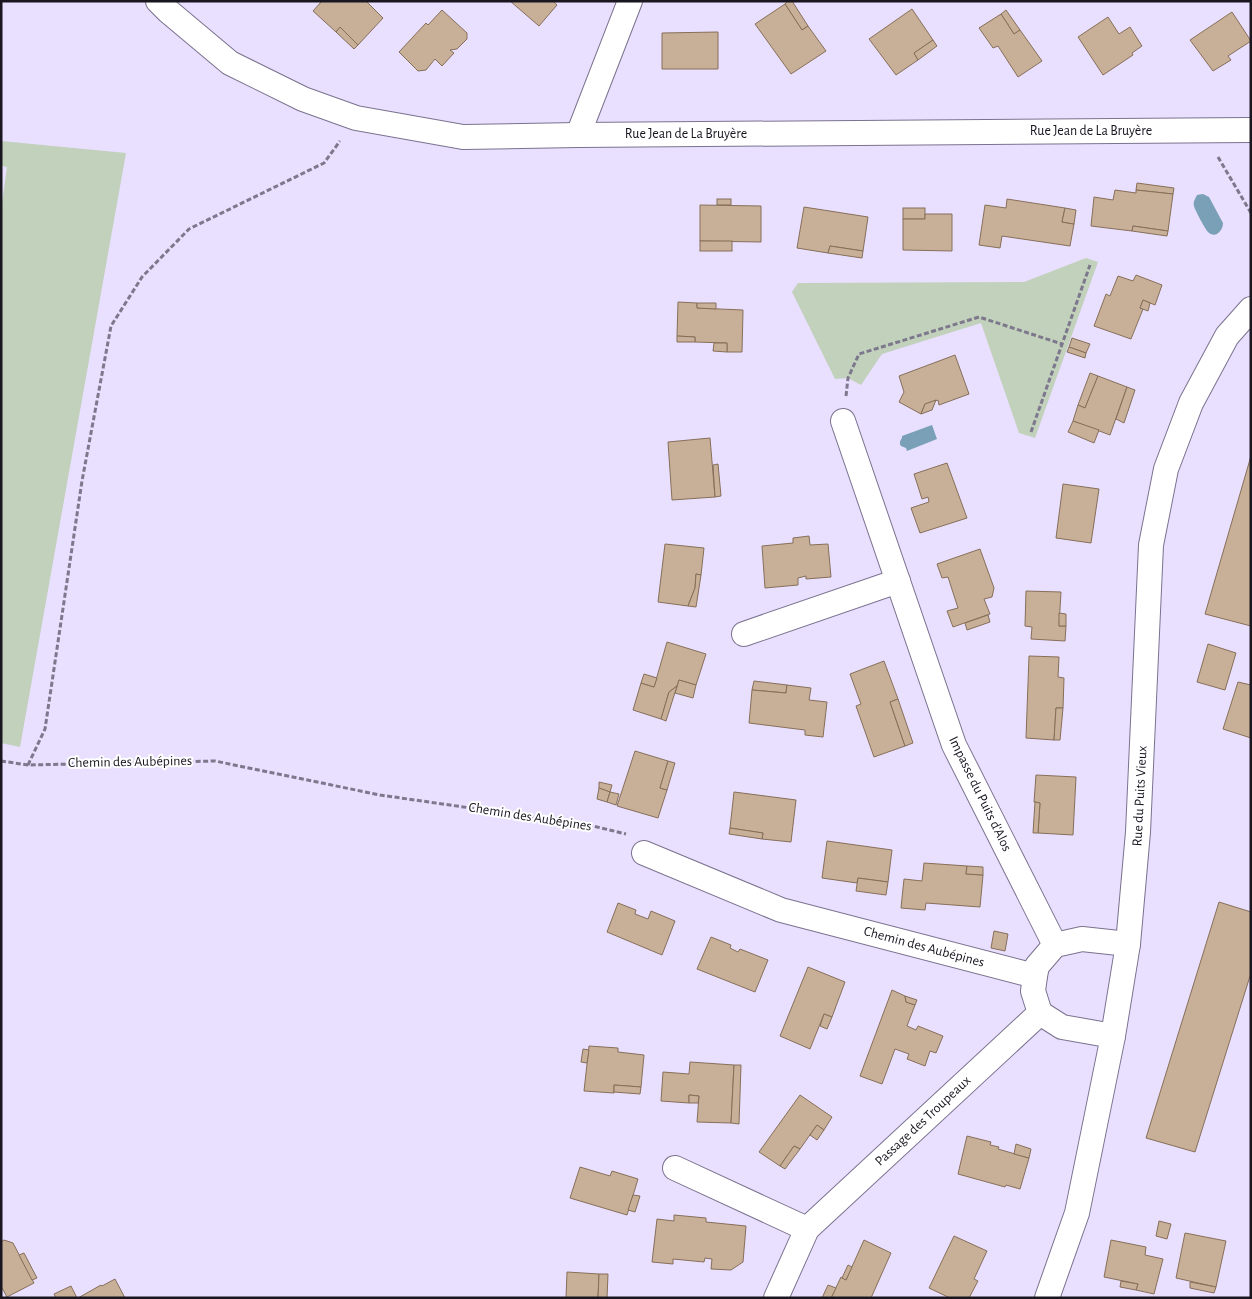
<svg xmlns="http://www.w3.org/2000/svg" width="1252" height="1299" viewBox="0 0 1252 1299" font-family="'Alegreya Sans',sans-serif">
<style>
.green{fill:#c1d1bb}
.water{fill:#7aa0b7}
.building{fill:#c8af98;stroke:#866f59}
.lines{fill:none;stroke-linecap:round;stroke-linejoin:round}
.street-casing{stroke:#7b728e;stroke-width:26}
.path{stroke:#7e788d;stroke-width:3;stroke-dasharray:5 2.5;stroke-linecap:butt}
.street{stroke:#fff;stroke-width:24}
.labels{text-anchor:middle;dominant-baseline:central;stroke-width:4;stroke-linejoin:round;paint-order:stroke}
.street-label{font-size:14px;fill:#191620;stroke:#fff}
</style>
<rect width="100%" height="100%" fill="#e9dfff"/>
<!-- green -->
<g class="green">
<path d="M1 141 126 153 20 747 1 743V211L7 167 1 166Z"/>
<path d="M1086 258 1098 262 1035 438 1019 433 981 323 882 354 861 385 848 378 835 379 792 292 798 283 1024 282Z"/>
</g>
<!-- water -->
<g class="water">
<path d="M1203 194 1209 197 1223 223C1223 231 1215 239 1208 232 1205 229 1195 210 1194 206 1193 202 1195 199 1197 195Z"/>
<path d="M932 425 937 439 907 451 906 448 901 446C899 443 900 441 902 438V436Z"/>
</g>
<!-- building -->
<g class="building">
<path d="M322 1H366L383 18 358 45 340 27 336 32 313 11Z"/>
<path d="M510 1H553L557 5 539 26Z"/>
<path d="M788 1H792L808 26 802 30 785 4Z"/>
<path d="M785 4 802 30 808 26 826 51 791 74 755 24Z"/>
<path d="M912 9 933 40 914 53 918 60 896 75 869 39Z"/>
<path d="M442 10 467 33V39L457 49 450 50 454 53 442 66 435 59 426 70 418 71 399 52 426 23 428 25Z"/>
<path d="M1006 10 1020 30 1014 34 1001 14Z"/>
<path d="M1232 12 1251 41 1228 56 1231 60 1213 71 1190 40Z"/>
<path d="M1001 14 1014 34 1020 30 1042 61 1018 77 998 46 993 48 979 28Z"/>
<path d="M1108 17 1119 34 1130 27 1142 46 1132 53 1133 55 1103 75 1078 37Z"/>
<path d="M340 27 358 45 354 49 336 32Z"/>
<path d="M718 32V69H662V33Z"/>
<path d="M933 40 937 46 918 60 914 53Z"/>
<path d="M1137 183 1174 188 1173 194 1136 190Z"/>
<path d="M1115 190 1136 193V190L1173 194 1168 231 1133 226 1132 231 1091 226 1094 197 1113 200Z"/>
<rect x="717" y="199" width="14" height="6"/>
<path d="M1007 199 1065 208 1062 222 1074 224 1070 246 1002 236 1000 248 979 245 985 205 1006 208Z"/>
<path d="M700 205 761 206V242L700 241Z"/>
<path d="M804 207 868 217 863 251 830 246 828 253 797 248Z"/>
<rect x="903" y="208" width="22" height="11"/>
<path d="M1065 208 1076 210 1074 224 1062 222Z"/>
<path d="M925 214H952V251L903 250V219H925Z"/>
<path d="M1133 226 1168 231 1167 236 1132 231Z"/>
<rect x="700" y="241" width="32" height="10"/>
<path d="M830 246 863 251 862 258 828 253Z"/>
<path d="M1136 275 1162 285 1155 305 1143 300 1140 308 1143 309 1131 339 1094 326 1106 294 1110 296 1118 276 1133 281Z"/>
<path d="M1143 300 1150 303 1148 311 1140 308Z"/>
<path d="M678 302 697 303V308L743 310 742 352H727V343L695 342V337L677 336Z"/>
<path d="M697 303H716V309L697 308Z"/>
<path d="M677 336 695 337V342H677Z"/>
<path d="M1072 338 1090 344 1086 353 1069 347Z"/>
<path d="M714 343H727V352L713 351Z"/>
<path d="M1069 347 1086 353 1085 358 1067 352Z"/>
<path d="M955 355 969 394 939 405 938 400 925 404 921 414 899 402 904 392 899 376Z"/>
<path d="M1090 373 1098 376 1085 408 1078 405Z"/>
<path d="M1098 376 1127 387 1110 435 1073 421 1078 405 1085 408Z"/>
<path d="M1127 387 1135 390 1124 423 1116 419Z"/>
<path d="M936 400 932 410 921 414 925 404Z"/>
<path d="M1073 421 1099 430 1094 443 1068 432Z"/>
<path d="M710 438 715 497 672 500 668 442Z"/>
<path d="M1251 456V626L1205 614Z"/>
<path d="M947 463 967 518 920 533 911 508 929 502 928 497 922 499 914 474Z"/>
<path d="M718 464 721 496 715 497 713 465Z"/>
<path d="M1063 484 1099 489 1091 543 1056 538Z"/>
<path d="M809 536 810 545 828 544 831 577 806 579V576L798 578V585L765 588 762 546 793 543V538Z"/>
<path d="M665 544 704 548 701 575 696 574 695 588 688 606 658 602Z"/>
<path d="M980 549 994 588 992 597 984 599 990 614 953 627 947 611 958 608 948 577 942 578 937 564Z"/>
<path d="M696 574 701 575 696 607 688 606 695 588Z"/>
<path d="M1026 591 1061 592 1059 626H1066L1065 641 1031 639 1032 627 1025 626Z"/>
<path d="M1059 613 1066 614V626H1059Z"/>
<path d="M988 615 990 622 967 630 965 623Z"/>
<path d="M667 642 706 654 696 685 679 680 677 686 669 692 661 719 633 710 641 683 654 687Z"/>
<path d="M1208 644 1236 653 1225 690 1197 682Z"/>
<path d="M1029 656 1059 657 1058 677 1064 678 1063 708H1056L1054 740 1026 738Z"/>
<path d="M884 661 898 699 890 702 905 746 874 757 856 706 861 704 850 674Z"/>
<path d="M644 674 657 678 654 687 641 683Z"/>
<path d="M679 680 696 685 693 698 675 693Z"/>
<path d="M754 681 787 685 786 693 752 690Z"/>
<path d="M1238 682 1251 685V738L1223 729Z"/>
<path d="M787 685 811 688 809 700 827 702 823 737 805 735V730L749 723 752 690 786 693Z"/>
<path d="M677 686 666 721 661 719 669 692Z"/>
<path d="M898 699 913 743 905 746 890 702Z"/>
<path d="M1056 708H1063L1060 740H1054Z"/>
<path d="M635 751 668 761 660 788 667 790 658 818 617 806Z"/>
<path d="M668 761 675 763 667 790 660 788Z"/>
<path d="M1036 775 1076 777 1073 835 1038 833 1040 803 1034 802Z"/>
<path d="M599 782 612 785 610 792 599 788Z"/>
<path d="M599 788 610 792 607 802 597 799Z"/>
<path d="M610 792 619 794 616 805 607 802Z"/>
<path d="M734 792 796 800 791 842 762 839 763 833 730 828Z"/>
<path d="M1035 802 1040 803 1038 833H1033Z"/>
<path d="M730 828 763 833 762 839 729 834Z"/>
<path d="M827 841 892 850 888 882 858 878 857 883 822 878Z"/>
<path d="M924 863 967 866 966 874 983 875 980 907 926 903 925 910 901 908 904 879 922 881Z"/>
<path d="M967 866 983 867V875L966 874Z"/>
<path d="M858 878 888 882 886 895 856 891Z"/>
<path d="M1219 902 1251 912V973L1195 1152 1146 1138Z"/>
<path d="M618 903 636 910 635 914 648 919 651 911 675 921 662 955 607 932Z"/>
<path d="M994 931 1008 934 1005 951 991 948Z"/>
<path d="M711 937 731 945 730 948 738 952 740 949 768 960 755 992 697 969Z"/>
<path d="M808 967 845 982 832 1017 824 1014 810 1049 780 1036Z"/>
<path d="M892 990 905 996 906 1002 915 1005 907 1026 916 1030 918 1026 943 1036 936 1053 930 1051 925 1066 907 1059 909 1054 895 1049 882 1084 860 1076Z"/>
<path d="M905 996 917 1000 915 1005 906 1002Z"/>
<path d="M824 1014 832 1017 827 1029 820 1026Z"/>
<path d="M589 1046 618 1048V1052L644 1055 641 1087 614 1085V1093L584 1091Z"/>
<path d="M583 1049 589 1050 587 1063 581 1062Z"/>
<path d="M690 1062 734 1065 731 1123 697 1122 699 1096 689 1095V1103L661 1101 663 1072 689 1074Z"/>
<path d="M734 1065H741L739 1124 731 1123Z"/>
<path d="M614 1085 641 1087 640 1094 614 1092Z"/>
<path d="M689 1095 699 1096 698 1103H689Z"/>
<path d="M800 1095 832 1117 824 1130 817 1125 800 1149 794 1146 780 1166 759 1152Z"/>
<path d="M817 1125 824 1130 817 1140 810 1135Z"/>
<path d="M967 1136 991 1142 990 1145 999 1147 998 1149 1029 1158 1020 1189 1006 1185 1005 1187 958 1174Z"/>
<path d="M1016 1144 1031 1149 1029 1158 1014 1154Z"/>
<path d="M794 1146 800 1149 785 1169 780 1166Z"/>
<path d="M580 1167 610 1176 612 1171 638 1179 627 1215 570 1198Z"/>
<path d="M633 1195 640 1196 635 1212 628 1210Z"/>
<path d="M674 1215 706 1218V1222L746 1226 743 1262 731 1270 711 1269 712 1259 705 1258 704 1262 673 1259V1264L652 1262 657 1219 674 1221Z"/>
<path d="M1159 1221 1171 1224 1167 1239 1156 1236Z"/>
<path d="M1185 1233 1226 1241 1216 1287 1176 1278Z"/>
<path d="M954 1236 987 1251 974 1279 978 1281 969 1298H950L929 1288Z"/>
<path d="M4 1240 13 1243 34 1283 7 1297 1 1286V1242Z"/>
<path d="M864 1240 891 1253 871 1298H831L841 1277 846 1280Z"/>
<path d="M1111 1240 1146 1247 1145 1255 1163 1259 1154 1294 1136 1290 1138 1284 1104 1277Z"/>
<path d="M24 1253 37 1278 32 1280 19 1255Z"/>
<path d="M848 1265 852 1267 846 1280 842 1278Z"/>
<path d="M567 1272 599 1274 598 1298H566Z"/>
<path d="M599 1274H608L607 1298H598Z"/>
<path d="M115 1279 125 1298H78L101 1285 102 1286Z"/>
<path d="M1121 1281 1138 1284 1136 1290 1120 1287Z"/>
<path d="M1190 1282 1216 1287 1214 1293 1190 1288Z"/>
<path d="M828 1285 836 1288 831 1298H822Z"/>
<path d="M71 1286 77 1298H56L54 1294Z"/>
</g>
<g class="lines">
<defs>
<g id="street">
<path d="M158 1 168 11 230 63 303 99 356 118 463 137 578 135 1251 130"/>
<path d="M578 135 630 1"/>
<path d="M843 421 954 745 1055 945"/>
<path d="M744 634 898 581"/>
<path d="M644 853 781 910 1035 976"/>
<path d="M1113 1036 1062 1027 1040 1013 1033 991 1035 976 1037 966 1055 945 1082 939 1128 944"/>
<path d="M675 1168 807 1229"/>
<path d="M776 1298 807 1229 1040 1013"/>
<path d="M1047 1298 1077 1213 1113 1036 1128 944 1138 832 1151 545 1166 469 1191 403 1227 336 1251 309"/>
</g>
</defs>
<!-- street casing -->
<use href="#street" class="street-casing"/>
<!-- path -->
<g class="path">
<path d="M1218 157 1251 213"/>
<path d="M846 396 848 378 859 354 979 317 1062 344"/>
<path d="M1031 432 1090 265"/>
<path d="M1 761 28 765 215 761 380 795 589 825 626 834"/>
<path d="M28 765 45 729 82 481 111 326 142 277 189 229 324 163 340 141"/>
</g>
<!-- street -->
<use href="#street" class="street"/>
</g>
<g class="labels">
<!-- street labels -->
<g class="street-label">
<text x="1091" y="131">Rue Jean de La Bruyère</text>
<text x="686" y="134">Rue Jean de La Bruyère</text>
<text transform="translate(130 762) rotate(-1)">Chemin des Aubépines</text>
<text transform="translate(980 794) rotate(64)">Impasse du Puits d'Alos</text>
<text transform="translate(1140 796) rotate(-87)">Rue du Puits Vieux</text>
<text transform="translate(530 817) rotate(9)">Chemin des Aubépines</text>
<text transform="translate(924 947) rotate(15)">Chemin des Aubépines</text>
<text transform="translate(923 1121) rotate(-43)">Passage des Troupeaux</text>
</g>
</g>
<!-- border -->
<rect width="1252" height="1299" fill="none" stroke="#191620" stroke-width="5"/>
</svg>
